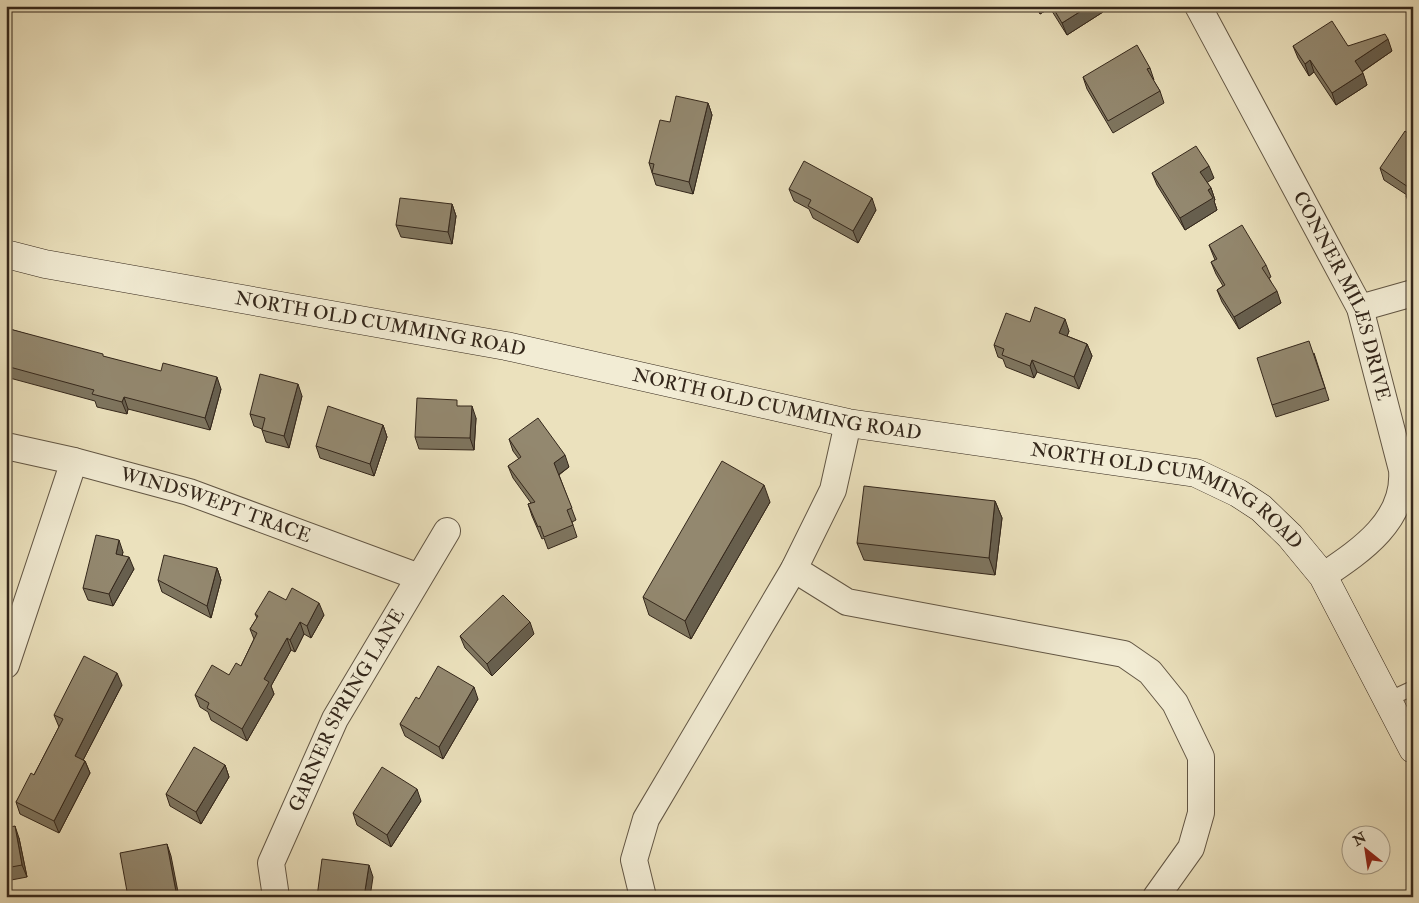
<svg xmlns="http://www.w3.org/2000/svg" width="1419" height="903" viewBox="0 0 1419 903" font-family="'IM FELL Double Pica',serif">
<style>
.lines{fill:none;stroke-linecap:round;stroke-linejoin:round}
.lane-casing{stroke:#625644;stroke-width:16}
.street-casing{stroke:#625644;stroke-width:28}
.secondary-casing{stroke:#34271b;stroke-width:29}
.lane{stroke:#f2ecd4;stroke-width:14}
.street{stroke:#f2ecd4;stroke-width:26}
.secondary{stroke:#f2ecd4;stroke-width:28}
.wall{fill:#7e755f;stroke:#34271b}
.shaded-wall{fill:#675f4e;stroke:#34271b}
.building{fill:#93886f;stroke:#34271b}
.labels{text-anchor:middle;dominant-baseline:central;stroke-width:4;stroke-linejoin:round;paint-order:stroke}
.street-label{font-size:19px;fill:#34271b;stroke:#f2ecd4}
</style>
<rect width="100%" height="100%" fill="#ebe1bd"/>
<filter id="stains"><feTurbulence type="fractalNoise" baseFrequency=".004" numOctaves="4"/><feColorMatrix values="0 0 0 0 .2 0 0 0 0 .09 0 0 0 0 .02 0 0 0 .5 -.17"/></filter>
<radialGradient id="worn" r=".72"><stop offset=".6" stop-color="#630" stop-opacity="0"/><stop offset="1" stop-color="#630" stop-opacity=".3"/></radialGradient>
<g class="lines">
<defs>
<path id="lane" d="M1387 700 1413 688"/>
<g id="street">
<path id="s1" d="M1198 6 1360 308 1402 470C1406 521 1360 551 1323 576"/>
<path d="M1360 308 1413 293"/>
<path id="s2" d="M6 446 74 461 189 492 419 577"/>
<path d="M794 569 847 602 1124 654 1150 672 1175 703 1201 757V813L1191 848 1156 897"/>
<path d="M6 665 74 461"/>
<path id="s3" d="M276 897 271 863 335 719 447 531"/>
<path d="M643 897 634 860 646 819 794 569 833 490 848 423"/>
</g>
<g id="secondary">
<path id="s4" d="M6 254 45 264 506 346 848 423 1196 473 1238 493 1261 508 1290 536 1323 576 1413 749"/>
</g>
</defs>
<!-- lane casing -->
<use href="#lane" class="lane-casing"/>
<!-- street casing -->
<use href="#street" class="street-casing"/>
<!-- secondary casing -->
<use href="#secondary" class="secondary-casing"/>
<!-- lane -->
<use href="#lane" class="lane"/>
<!-- street -->
<use href="#street" class="street"/>
<!-- secondary -->
<use href="#secondary" class="secondary"/>
</g>
<!-- wall -->
<g class="wall">
<path d="M1036 6H1101L1103 12 1067 35 1050 8 1040 14Z"/>
<path d="M1293 46H1348L1392 51 1362 72 1367 85 1336 105 1314 72 1309 76 1298 58Z"/>
<path d="M1150 68 1154 80H1153L1160 91 1164 103 1113 133 1087 89 1083 77Z"/>
<path d="M708 103 712 115 693 194 656 185 649 163 670 122Z"/>
<path d="M1413 137V210L1411 208 1406 196 1407 195 1384 180 1380 168Z"/>
<path d="M1152 173 1214 178 1207 182 1211 188 1215 200 1214 201 1217 210 1185 230 1157 185Z"/>
<path d="M789 189 876 210 858 243 813 218 809 209 794 201Z"/>
<path d="M452 204 456 216 452 244 401 237 396 225Z"/>
<path d="M1209 245 1266 265 1271 277 1269 278 1281 303 1239 329 1222 302 1217 290 1223 286 1216 274 1211 262 1215 260Z"/>
<path d="M1030 322 1069 331 1067 336 1087 344 1092 356 1079 389 1037 372 1034 378 1006 367 1003 359 998 357 994 345Z"/>
<path d="M6 328 105 357 221 389 210 430 128 409 127 414 97 407 95 401 6 377Z"/>
<path d="M1314 353 1329 400 1276 417 1272 405Z"/>
<path d="M302 396 289 448 266 442 262 430V429L254 426 250 414Z"/>
<path d="M459 406 476 418 474 450 419 449 415 437Z"/>
<path d="M383 425 387 437 374 476 320 458 316 446Z"/>
<path d="M509 439 569 467 559 475 576 520 572 522 577 537 548 549 544 538 542 539 532 516 528 504 531 503 513 478 508 466 519 459 513 451Z"/>
<path d="M995 501 1002 518 995 575 864 560 857 543Z"/>
<path d="M770 502 691 639 649 615 643 597Z"/>
<path d="M123 552 122 555 134 569 113 606 88 600 83 588Z"/>
<path d="M217 568 221 580 211 618 162 592 158 580Z"/>
<path d="M286 600 324 615 311 638 304 634 295 652 291 650 271 686 274 694 247 741 211 720 208 712 200 707 195 695 229 675 241 666 254 639 250 629 257 618 255 614Z"/>
<path d="M534 634 492 676 465 648 460 636Z"/>
<path d="M122 685 83 760 85 761 90 773 59 833 20 814 16 802 34 775 59 727 54 715Z"/>
<path d="M419 699H478L443 759 405 736 400 724Z"/>
<path d="M225 765 229 777 201 824 170 806 166 794Z"/>
<path d="M421 801 391 847 357 825 353 813Z"/>
<path d="M6 828 19 838 27 877 6 881Z"/>
</g>
<!-- shaded-wall -->
<g class="shaded-wall">
<path d="M1038 6H1049L1050 8 1040 14Z"/>
<path d="M1089 6H1101L1103 12 1067 35 1062 23Z"/>
<path d="M1388 39 1392 51 1360 73 1355 61Z"/>
<path d="M1310 60 1314 72 1309 76 1305 64Z"/>
<path d="M1363 73 1367 85 1336 105 1332 93Z"/>
<path d="M708 103 712 115 693 194 689 182Z"/>
<path d="M1209 166 1214 178 1205 184 1200 172Z"/>
<path d="M1211 188 1215 200 1214 201 1217 210 1185 230 1180 218Z"/>
<path d="M872 198 876 210 858 243 853 231Z"/>
<path d="M452 204 456 216 452 244 448 232Z"/>
<path d="M1277 291 1281 303 1239 329 1234 317Z"/>
<path d="M1065 319 1069 331 1064 345 1059 333Z"/>
<path d="M1087 344 1092 356 1079 389 1074 377Z"/>
<path d="M1032 360 1037 372 1034 378 1030 366Z"/>
<path d="M217 377 221 389 210 430 205 418Z"/>
<path d="M298 384 302 396 289 448 284 436Z"/>
<path d="M124 397 128 409 127 414 122 402Z"/>
<path d="M472 406 476 418 474 450 470 438Z"/>
<path d="M383 425 387 437 374 476 370 464Z"/>
<path d="M565 455 569 467 558 475 554 463Z"/>
<path d="M764 485 770 502 691 639 685 621Z"/>
<path d="M995 501 1002 518 995 575 989 558Z"/>
<path d="M119 540 123 552 120 566 116 554Z"/>
<path d="M129 557 134 569 113 606 109 594Z"/>
<path d="M217 568 221 580 211 618 207 606Z"/>
<path d="M319 603 324 615 311 638 307 626Z"/>
<path d="M300 622 304 634 295 652 290 640Z"/>
<path d="M530 622 534 634 492 676 487 664Z"/>
<path d="M287 638 291 650 271 686 274 694 247 741 242 729 264 679Z"/>
<path d="M117 673 122 685 79 768 75 756Z"/>
<path d="M474 687 478 699 443 759 439 747Z"/>
<path d="M85 761 90 773 59 833 54 821Z"/>
<path d="M225 765 229 777 201 824 196 812Z"/>
<path d="M417 789 421 801 391 847 387 835Z"/>
<path d="M15 826 19 838 27 877 22 865Z"/>
<path d="M167 844 171 856 179 897H177Z"/>
<path d="M369 865 373 877 370 897H364Z"/>
</g>
<!-- building -->
<g class="building">
<path d="M1052 6H1089L1062 23Z"/>
<path d="M1332 21 1348 46 1385 34 1388 39 1355 61 1363 73 1332 93 1310 60 1305 64 1293 46Z"/>
<path d="M1137 45 1150 68 1147 69 1160 91 1108 121 1083 77Z"/>
<path d="M676 96 708 103 689 182 652 173 654 164 649 163 660 120 670 122Z"/>
<path d="M1405 131 1413 137V201L1406 196 1411 189 1380 168Z"/>
<path d="M1196 146 1209 166 1200 172 1211 188 1208 190 1213 198 1180 218 1152 173Z"/>
<path d="M804 161 872 198 853 231 808 206 811 200 789 189Z"/>
<path d="M400 198 452 204 448 232 396 225Z"/>
<path d="M1242 225 1266 265 1262 268 1277 291 1234 317 1217 290 1225 285 1211 262 1217 259 1209 245Z"/>
<path d="M1035 307 1065 319 1059 333 1087 344 1074 377 1032 360 1030 366 1002 355 1004 349 994 345 1006 313 1030 322Z"/>
<path d="M6 328 103 354V356L161 371 163 363 217 377 205 418 124 397 122 402 92 394 94 390 6 366Z"/>
<path d="M1309 341 1325 388 1272 405 1257 358Z"/>
<path d="M260 374 298 384 284 436 262 430 265 418 250 414Z"/>
<path d="M417 398 457 400V406H472L470 438 415 437Z"/>
<path d="M328 406 383 425 370 464 316 446Z"/>
<path d="M538 418 565 455 554 463 572 508 567 510 573 525 544 537 540 526 538 527 528 504 535 502 508 466 521 457 509 439Z"/>
<path d="M722 461 764 485 685 621 643 597Z"/>
<path d="M864 486 995 501 989 558 857 543Z"/>
<path d="M96 535 119 540 116 554 129 557 109 594 83 588Z"/>
<path d="M164 555 217 568 207 606 158 580Z"/>
<path d="M292 588 319 603 307 626 300 622 290 640 287 638 264 679 269 682 242 729 207 708 209 703 195 695 212 665 229 675 236 663 241 666 257 633 250 629 258 616 255 614 269 591 286 600Z"/>
<path d="M503 595 530 622 487 664 460 636Z"/>
<path d="M84 656 117 673 75 756 85 761 54 821 16 802 31 773 34 775 63 719 54 715Z"/>
<path d="M438 666 474 687 439 747 400 724 416 697 419 699Z"/>
<path d="M194 747 225 765 196 812 166 794Z"/>
<path d="M382 767 417 789 387 835 353 813Z"/>
<path d="M15 826 22 865 6 868V828Z"/>
<path d="M167 844 177 897H128L120 853Z"/>
<path d="M322 859 369 865 364 897H317Z"/>
</g>
<g class="labels">
<!-- street labels -->
<g class="street-label">
<text stroke="none"><textPath href="#s1" startOffset="325">CONNER MILES DRIVE</textPath></text>
<text stroke="none"><textPath href="#s4" startOffset="381">NORTH OLD CUMMING ROAD</textPath></text>
<text stroke="none"><textPath href="#s4" startOffset="786">NORTH OLD CUMMING ROAD</textPath></text>
<text stroke="none"><textPath href="#s4" startOffset="1191">NORTH OLD CUMMING ROAD</textPath></text>
<text stroke="none"><textPath href="#s2" startOffset="218">WINDSWEPT TRACE</textPath></text>
<text stroke="none"><textPath href="#s3" startOffset="205">GARNER SPRING LANE</textPath></text>
</g>
</g>
<!-- margin -->
<rect width="1419" height="903" fill="none" stroke="#ebe1bd" stroke-width="25"/>
<rect x="8" y="8" width="1404" height="888" fill="none" stroke="#34271b" stroke-width="2.5"/>
<rect x="12" y="12" width="1394" height="878" fill="none" stroke="#34271b"/>
<!-- north arrow -->
<g transform="translate(1366 850) rotate(330)"><circle r="24" fill="#f2ecd4" stroke="#a69d8a"/>
<path d="M0-4L9 19L0 12L-9 19Z" fill="#8f2418"/>
<text y="-8" font-size="14" font-weight="bold" text-anchor="middle" fill="#34271b">N</text>
</g>
<rect width="100%" height="100%" filter="url(#stains)"/>
<rect width="100%" height="100%" fill="url(#worn)"/>
</svg>
